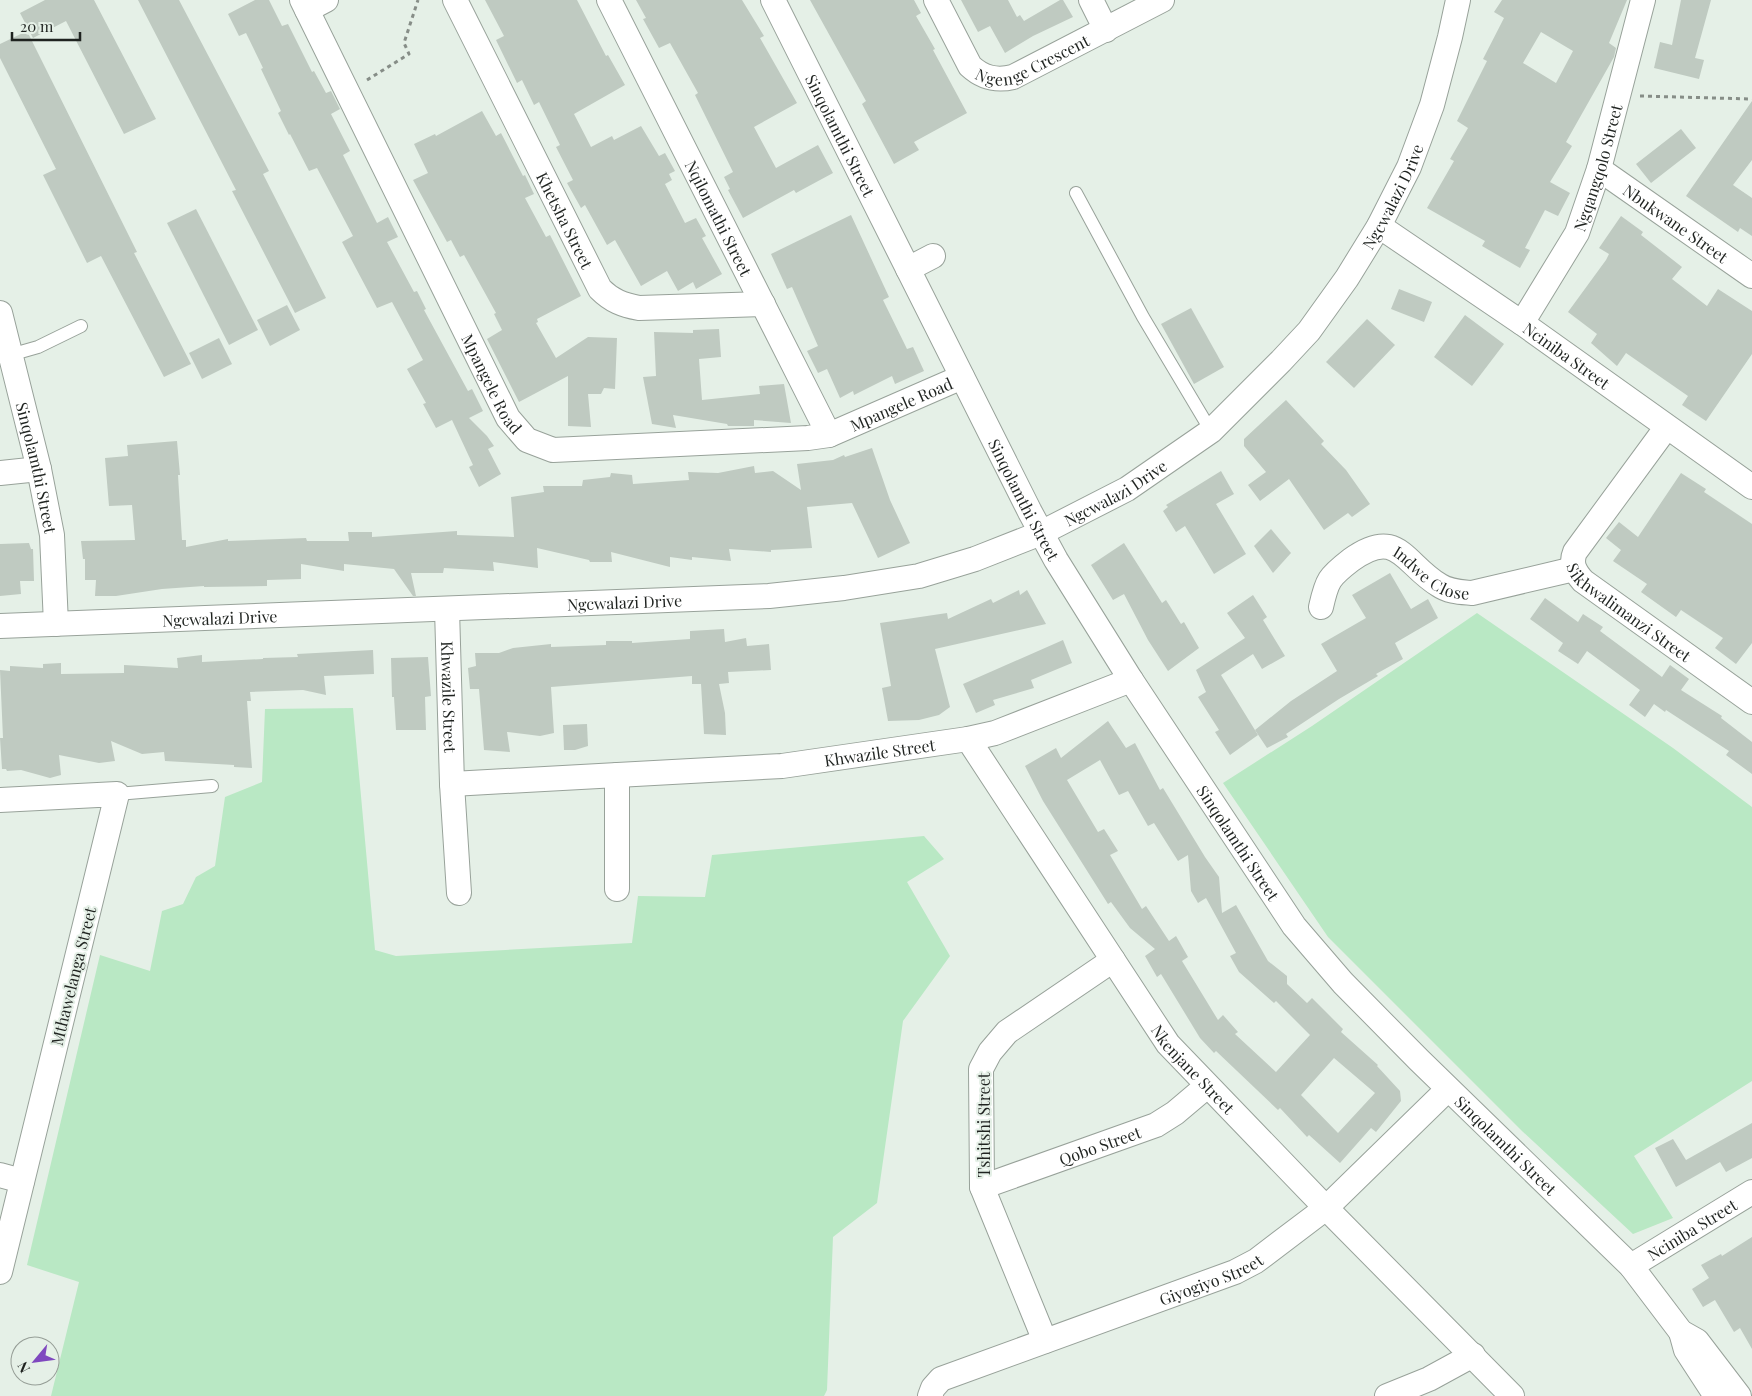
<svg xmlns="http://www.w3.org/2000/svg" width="1752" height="1396" viewBox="0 0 1752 1396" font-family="'Playfair Display',serif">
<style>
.green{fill:#b9e8c4}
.building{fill:#bfcac1;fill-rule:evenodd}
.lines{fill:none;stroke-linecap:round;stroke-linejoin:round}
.lane-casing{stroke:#98a29a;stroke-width:14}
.street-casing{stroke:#98a29a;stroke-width:26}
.path{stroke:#868d87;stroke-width:3;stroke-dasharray:4 4;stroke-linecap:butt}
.lane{stroke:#fff;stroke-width:12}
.street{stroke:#fff;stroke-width:24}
.labels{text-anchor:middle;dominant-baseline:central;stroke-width:4;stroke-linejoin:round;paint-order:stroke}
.street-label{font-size:16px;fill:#1f2320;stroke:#e5f0e7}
</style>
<rect width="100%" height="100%" fill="#e5f0e7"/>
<!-- green -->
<g class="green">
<path d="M1477 613 1673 748 1752 807V1081L1634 1156 1673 1218 1633 1234 1522 1131 1328 937 1223 783 1312 726Z"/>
<path d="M353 708 375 950 396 956 632 943 638 896 705 897 712 855 924 836 944 859 907 882 950 956 903 1021 877 1203 833 1237 827 1390 824 1396H51L79 1282 27 1265 100 955 150 971 162 911 183 904 196 877 215 866 225 797 262 782 265 709Z"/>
</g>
<!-- building -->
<g class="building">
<path d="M45 0H94L156 119 124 134 66 21 33 38 20 13Z"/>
<path d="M138 0H179L269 171 263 174 326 298 295 313 232 191 236 190Z"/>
<path d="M255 0H269L282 26 288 24 312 72 314 71 326 93 331 91 340 109 331 114 350 151 343 155 377 223 388 217 398 237 387 242 414 292 417 291 426 309 424 310 468 391 472 389 483 411 469 418 487 436 494 446 488 449 501 474 479 487 469 467 473 465 452 420 436 428 423 404 426 403 407 369 423 360 392 302 377 308 342 242 353 236 317 168 309 171 290 134 289 135 278 113 281 111 261 69 263 68 246 33 239 36 228 14Z"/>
<path d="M485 0H577L606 56 608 55 625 85 574 114 591 147 612 136 614 140 641 126 659 156 665 153 675 171 669 174 672 180 665 184 685 223 696 218 706 236 702 238 722 274 696 289 693 282 678 291 667 271 641 286 615 240 607 245 585 205 581 208 567 183 573 180 556 147 560 145 539 102 534 105 522 80 517 83 496 40 504 36Z"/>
<path d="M636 0H742L764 36 760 38 797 103 754 127 776 168 818 145 833 173 796 193 794 190 743 218 728 190 730 189 724 177 733 172 695 95 698 93 670 43 659 48 643 19 646 18Z"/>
<path d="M810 0H914L921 13 916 16 935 49 933 50 967 113 914 142 919 150 894 164 862 104 866 101Z"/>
<path d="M961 0H1008L1017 17 1020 15 1024 21 1060 0H1063L1073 17 1033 36 1005 53 990 26 978 32Z"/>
<path d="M1502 0H1627L1609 43 1616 48 1614 57 1566 142 1572 146 1550 182 1570 193 1558 216 1545 210 1525 248 1530 250 1520 268 1482 246 1485 241 1427 208 1454 161 1450 159 1468 128 1457 121 1487 61 1483 59 1504 18 1494 12ZM1541 32 1573 51 1556 83 1523 63Z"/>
<path d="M1681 0H1711L1695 58 1704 60 1699 79 1654 68 1660 42 1672 45Z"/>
<path d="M27 31 137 252 134 253 191 364 164 377 101 256 87 263 43 175 56 169 0 58V44Z"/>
<path d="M1752 101V160L1733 185 1752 198V236L1740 228 1738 232 1686 196Z"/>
<path d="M482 111 496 136 501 133 523 176 525 175 534 194 525 198 546 237 550 235 581 296 537 319 538 322 536 323 556 358 588 337 617 338 615 389 604 388 601 394H588L591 427 568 426V376L519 402 487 339 502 330 494 314 496 313 464 255 460 257 451 240 447 242 413 180 428 173 414 144 435 134 436 136Z"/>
<path d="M1681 129 1696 148 1651 183 1636 164Z"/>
<path d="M196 209 258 330 229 345 167 223Z"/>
<path d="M851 215 889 297 883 300 907 349 913 347 924 371 895 384 892 376 854 395 853 391 840 398 827 369 818 373 807 351 818 346 792 287 787 289 771 254Z"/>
<path d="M1621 216 1643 232 1641 235 1682 267 1672 279 1707 306 1718 289 1752 311V354L1706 421 1682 405 1688 396 1626 353 1617 366 1591 343 1597 334 1568 312 1606 260 1609 254 1599 248Z"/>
<path d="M1399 289 1432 302 1424 322 1391 309Z"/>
<path d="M287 305 300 330 270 346 257 320Z"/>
<path d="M1191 308 1224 367 1194 384 1161 324Z"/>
<path d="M1465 315 1504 344 1472 386 1434 357Z"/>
<path d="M1367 319 1395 345 1354 388 1326 362Z"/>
<path d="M719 329 721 357 699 359 702 400 760 394 759 386 784 384 791 423 754 420V426H728L727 424 673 415 676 428 652 424 643 377 656 376 654 332 693 333V330Z"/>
<path d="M219 338 232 364 202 379 189 353Z"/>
<path d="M1286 400 1324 441 1321 444 1346 470 1370 504 1352 517 1348 513 1324 530 1289 479 1260 501 1248 485 1266 472 1244 446V439Z"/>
<path d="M177 441 180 475H178L182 540H186V547L228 539V541L306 538 307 541H349L348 532H372V537L457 531V535L514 537 511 497 544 492 543 486H582L583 480 610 477 611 473 632 475 633 484 689 480 688 472 718 473 754 466 755 473 773 471 801 490 797 464 833 460 844 455 845 457 872 448 890 500 910 543 878 558 852 503 807 507 812 548 771 550V552L729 549 731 561 692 557V560L670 557V567L611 552 612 562H590L589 560 537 548 538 568 493 562 494 571 444 568 443 573H411L416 596H413L394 569 344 564V571L301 564V579L267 580V586L204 587V586L162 589 116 596H95L96 580H85V559H83L81 541 135 540 132 505 109 506 105 458 128 456 127 445Z"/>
<path d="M1221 471 1234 494 1216 504 1246 554 1214 574 1185 526 1176 532 1163 511 1168 507 1166 505Z"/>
<path d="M1681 473 1706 489 1704 492 1752 524V643L1736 664 1715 648 1723 638 1681 610 1676 617 1641 592 1647 584 1613 561 1621 550 1606 538 1619 522 1638 537Z"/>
<path d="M1271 529 1291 553 1273 573 1254 546Z"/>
<path d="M29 543 31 549H33L34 581H20L21 594 0 596V544Z"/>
<path d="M1124 543 1162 603 1166 600 1181 624 1184 622 1199 648 1168 671 1148 640 1124 594 1113 600 1091 565Z"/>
<path d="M1390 573 1411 609 1428 599 1438 618 1395 643 1403 659 1376 674 1378 676 1339 699 1286 734 1288 737 1267 748 1255 730 1291 701 1337 671 1321 644 1366 618 1352 595Z"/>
<path d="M1019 590 1020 595 1027 590 1046 624 935 649 950 707 939 715 919 720 888 721 882 688 891 686 880 623 947 613 948 619 991 599 993 603Z"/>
<path d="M1253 595 1267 617 1263 620 1285 656 1262 669 1253 654 1221 675 1258 735 1230 755 1215 732 1219 730 1198 697 1206 692 1196 670 1245 638 1227 613Z"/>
<path d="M1545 598 1578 622 1583 614 1603 627 1600 631 1662 677 1670 665 1689 679 1681 690 1722 716 1721 718 1752 742V774L1726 755 1729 751 1666 710 1665 712 1654 704 1645 717 1629 705 1640 690 1587 651 1578 664 1558 651 1563 643 1530 619Z"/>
<path d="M724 629 725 642 746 638 747 646 769 644 771 670 728 672 729 683 719 684 725 713 726 735 704 734 701 684H692V676L551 687 554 733 540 736 507 732 510 752 484 750 479 689H470L468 668 476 666 475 653H499L513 648 551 644V647L606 645V641H632V643L690 639V631Z"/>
<path d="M1063 640 1072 663 1031 680 1034 688 993 700 995 705 976 713 963 684Z"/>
<path d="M373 650 374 674 324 676 326 695 303 690 250 692 251 701H247L252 768 234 767V765L165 761 164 752 142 754 111 741 115 761 99 763 59 755 61 775 50 778 21 770 7 771 6 769H2L0 738H3L0 670 10 671V666L43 668V664L61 663V674L124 673V665L178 668 177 658 202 655V662L263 659V658L298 657 297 654Z"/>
<path d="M428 657 431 696 425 697 426 730H396L394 697H392L391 658Z"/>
<path d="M1108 721 1126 748 1135 743 1160 790 1163 788 1205 857 1219 877 1222 913 1236 905 1268 961 1287 976V984L1307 1003 1312 998 1343 1029 1341 1032 1378 1065 1377 1066 1400 1091 1401 1101 1376 1132 1371 1128 1340 1163 1309 1135 1307 1137 1280 1108 1278 1110 1216 1051 1214 1053 1200 1038 1161 974 1157 977 1145 956 1155 949 1130 928 1111 902 1108 904 1043 801 1025 766 1056 748 1061 758ZM1100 760 1119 795 1128 791 1148 826 1154 823 1178 861 1188 855 1191 891 1198 903 1206 898 1236 953 1230 956 1239 972 1274 1003 1276 1001 1310 1035 1276 1072 1235 1034 1238 1032 1223 1015 1218 1020 1182 961 1188 957 1176 936 1169 941 1146 906 1142 909 1110 855 1118 851 1104 829 1098 832 1067 780ZM1334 1058 1375 1093 1338 1133 1301 1095Z"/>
<path d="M587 724 588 746 575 750H564L563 725Z"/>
<path d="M1752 1123V1158L1726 1172 1720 1162 1676 1187 1655 1148 1673 1139 1686 1160Z"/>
<path d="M1752 1237V1349L1740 1328 1734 1332 1715 1300 1703 1307 1692 1289 1709 1278 1701 1265 1721 1254 1722 1256Z"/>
</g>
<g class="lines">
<defs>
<g id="lane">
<path d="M1076 193 1143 317 1211 431"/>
<path d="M10 355 38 347 81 326"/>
<path d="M117 794 212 786"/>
</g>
<g id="street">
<path id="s1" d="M302 0 508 418 527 440 553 450 808 438 829 435 962 377"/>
<path id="s2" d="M455 0 600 289C612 301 623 305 639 308L763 304"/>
<path id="s3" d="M609 0 829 435"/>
<path id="s4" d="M773 0 1030 512 1056 560 1131 680 1294 926 1343 983 1419 1060 1631 1266 1681 1332 1697 1341 1739 1396"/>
<path id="s5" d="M936 0 970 66C983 78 996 81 1013 77L1162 0"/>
<path d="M1091 0 1106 30"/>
<path d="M307 10 326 0"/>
<path id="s6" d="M1599 169 1752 276"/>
<path id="s7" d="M1379 226 1522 323 1752 487"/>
<path d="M908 269 933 256"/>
<path id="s8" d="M0 313 39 469 52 535 56 624"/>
<path id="s9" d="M1522 323 1577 233 1599 169 1643 0"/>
<path id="s10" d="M1666 428 1575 552C1570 564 1575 572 1583 581L1752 702"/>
<path d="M0 473 39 469"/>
<path id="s11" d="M1321 607C1327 580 1329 577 1351 560 1398 526 1404 564 1439 585 1449 592 1461 592 1472 593L1574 569"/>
<path id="s12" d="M447 609 452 784 459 893"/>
<path id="s13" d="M0 626 769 596 844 588 919 576 975 559 1041 533 1127 489 1211 431 1281 361 1309 331 1347 278 1379 226 1409 167 1432 105 1450 37 1458 0"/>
<path id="s14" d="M968 739 1168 1044 1326 1208 1512 1396"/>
<path d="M617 775V889"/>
<path id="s15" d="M452 784 782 766 968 739 995 733 1131 680"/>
<path d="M0 800 117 794 0 1272"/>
<path d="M0 1175 22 1181"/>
<path id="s16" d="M982 1187 1156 1125 1175 1113 1207 1086"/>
<path id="s17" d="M1631 1266 1752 1192"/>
<path d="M1681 1332 1686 1350 1716 1396"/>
<path d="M1045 1341 982 1187 981 1069 990 1052 1007 1032 1113 960"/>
<path id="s18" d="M930 1396 933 1388 941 1379 1235 1272 1256 1261 1326 1208 1448 1089"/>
<path d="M1387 1396 1429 1379 1473 1355"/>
</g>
</defs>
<!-- lane casing -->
<use href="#lane" class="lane-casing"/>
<!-- street casing -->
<use href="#street" class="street-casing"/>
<!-- path -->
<g class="path">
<path d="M367 80 409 54 404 43 418 0"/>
<path d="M1640 96 1752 99"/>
</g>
<!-- lane -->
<use href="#lane" class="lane"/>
<!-- street -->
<use href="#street" class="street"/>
</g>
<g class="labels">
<!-- street labels -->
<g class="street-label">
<text stroke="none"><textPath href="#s5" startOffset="144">Ngenge Crescent</textPath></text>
<text stroke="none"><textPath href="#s4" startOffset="151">Sinqolamthi Street</textPath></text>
<text stroke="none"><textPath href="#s9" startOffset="174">Ngqangqolo Street</textPath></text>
<text stroke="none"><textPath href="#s13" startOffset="1548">Ngcwalazi Drive</textPath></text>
<text stroke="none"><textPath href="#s3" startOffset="244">Nqilomathi Street</textPath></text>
<text stroke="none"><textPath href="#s2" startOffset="246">Khetsha Street</textPath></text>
<text stroke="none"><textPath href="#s6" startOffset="94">Nbukwane Street</textPath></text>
<text stroke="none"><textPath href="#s7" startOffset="228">Nciniba Street</textPath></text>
<text stroke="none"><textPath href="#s1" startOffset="428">Mpangele Road</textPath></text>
<text stroke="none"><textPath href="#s1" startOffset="878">Mpangele Road</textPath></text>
<text stroke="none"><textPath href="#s8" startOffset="159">Sinqolamthi Street</textPath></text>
<text stroke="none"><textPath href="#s13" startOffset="1135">Ngcwalazi Drive</textPath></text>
<text stroke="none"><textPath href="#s4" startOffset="559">Sinqolamthi Street</textPath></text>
<text stroke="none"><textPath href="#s11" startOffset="150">Indwe Close</textPath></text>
<text stroke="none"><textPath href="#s13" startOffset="625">Ngcwalazi Drive</textPath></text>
<text stroke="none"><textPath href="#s10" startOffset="241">Sikhwalimanzi Street</textPath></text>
<text stroke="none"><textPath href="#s13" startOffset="220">Ngcwalazi Drive</textPath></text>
<text stroke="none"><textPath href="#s12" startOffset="88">Khwazile Street</textPath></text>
<text stroke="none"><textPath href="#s15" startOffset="429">Khwazile Street</textPath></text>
<text stroke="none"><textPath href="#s4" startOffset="964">Sinqolamthi Street</textPath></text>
<text transform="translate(73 976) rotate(-76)">Mthawelanga Street</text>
<text stroke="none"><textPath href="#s14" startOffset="400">Nkenjane Street</textPath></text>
<text transform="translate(983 1125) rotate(-90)">Tshitshi Street</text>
<text stroke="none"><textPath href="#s16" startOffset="125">Qobo Street</textPath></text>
<text stroke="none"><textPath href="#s4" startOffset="1369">Sinqolamthi Street</textPath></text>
<text stroke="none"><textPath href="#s17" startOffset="71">Nciniba Street</textPath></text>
<text stroke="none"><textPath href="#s18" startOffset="308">Giyogiyo Street</textPath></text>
</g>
</g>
<!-- north arrow -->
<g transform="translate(35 1361) rotate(241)"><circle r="24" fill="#e5f0e7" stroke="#969e97"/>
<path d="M0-4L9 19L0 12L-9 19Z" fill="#7f48bf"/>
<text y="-8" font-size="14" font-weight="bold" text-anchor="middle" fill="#1f2320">N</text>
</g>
<!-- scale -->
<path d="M12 32v8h68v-8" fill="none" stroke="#1f2320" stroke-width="2.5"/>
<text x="20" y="32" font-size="15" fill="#1f2320" stroke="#e5f0e7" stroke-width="4" paint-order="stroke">20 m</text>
</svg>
